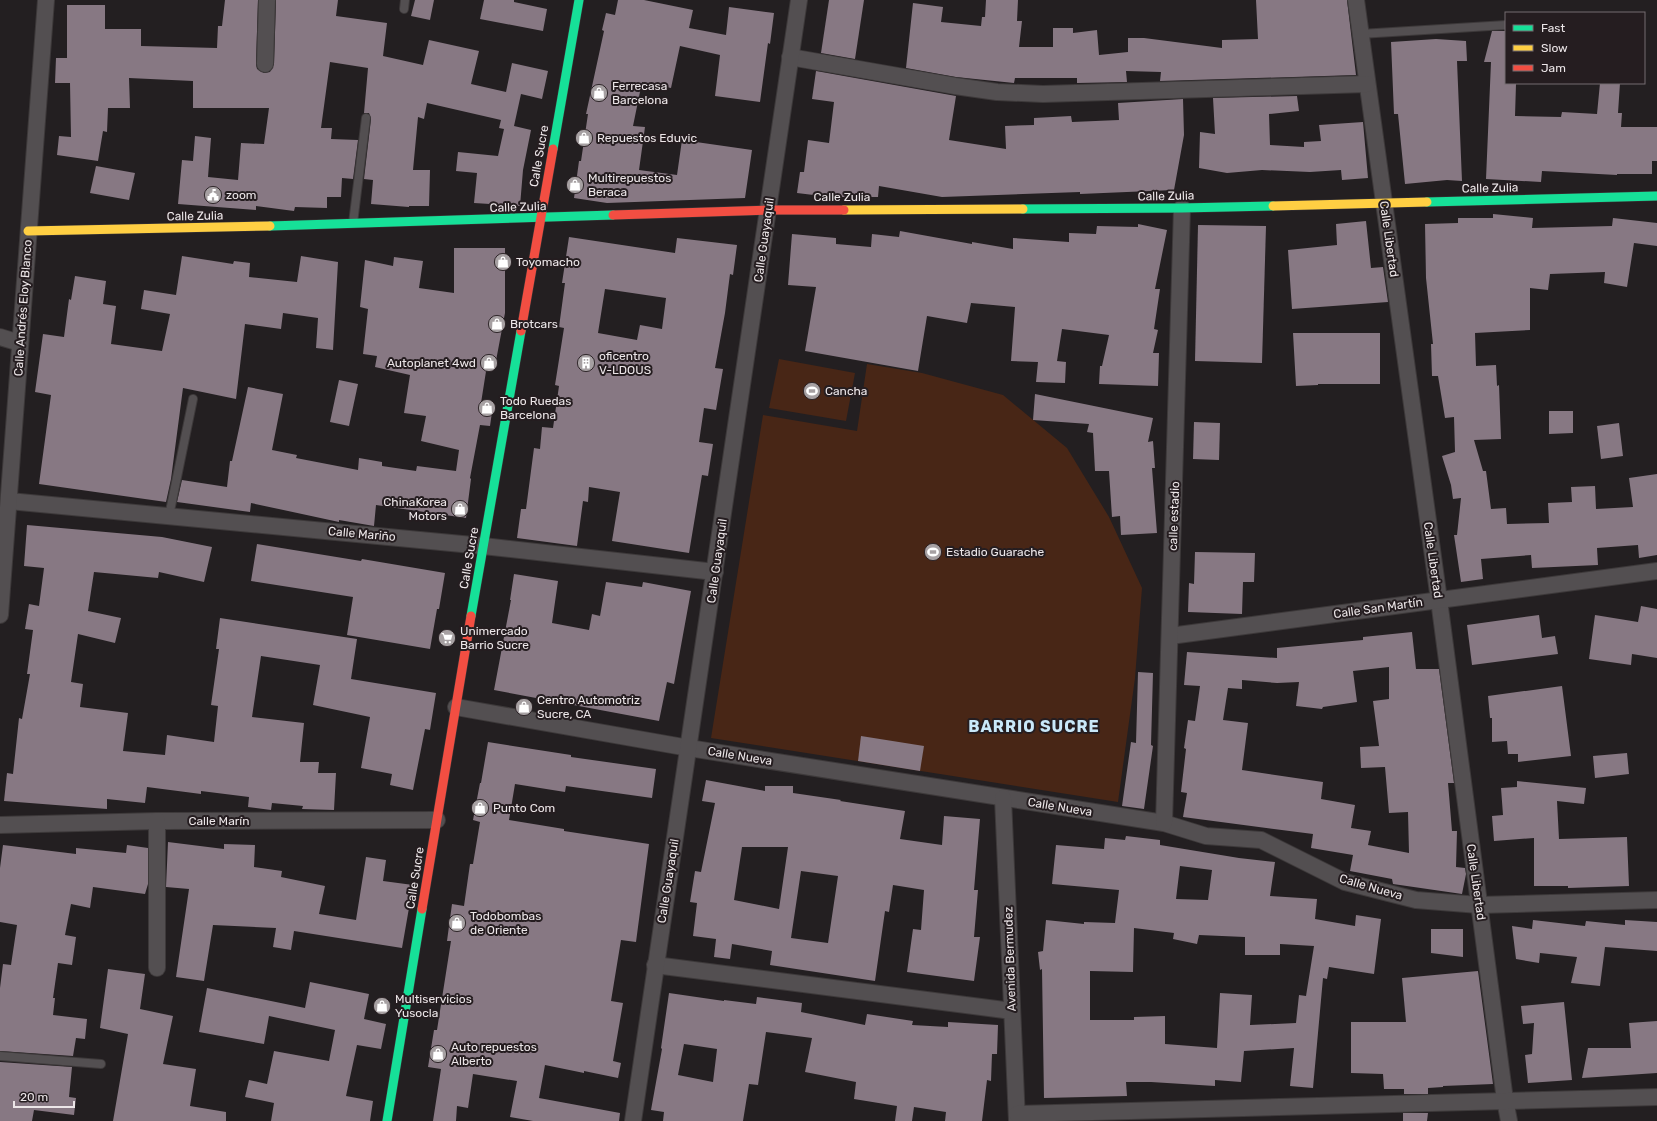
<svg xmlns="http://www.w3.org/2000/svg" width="1657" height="1121" viewBox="0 0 1657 1121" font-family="Rubik,sans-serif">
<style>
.green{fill:#482616}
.building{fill:#877883;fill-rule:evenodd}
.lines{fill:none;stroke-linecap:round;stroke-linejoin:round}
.lane-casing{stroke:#3d393a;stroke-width:10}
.street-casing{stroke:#3d393a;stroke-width:18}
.fast-casing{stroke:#3d393a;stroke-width:10}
.slow-casing{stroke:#3d393a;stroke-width:10}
.jam-casing{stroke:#3d393a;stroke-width:10}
.lane{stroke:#534f51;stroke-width:8}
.street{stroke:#534f51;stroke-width:16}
.fast{stroke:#16e098;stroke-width:9}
.slow{stroke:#ffcf43;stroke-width:9}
.jam{stroke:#f24e42;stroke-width:9}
.labels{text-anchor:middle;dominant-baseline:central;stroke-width:4;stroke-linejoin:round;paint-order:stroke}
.poi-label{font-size:12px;fill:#ece6e8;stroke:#251d20;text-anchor:start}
.street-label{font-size:12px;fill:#ece6e8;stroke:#251d20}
.district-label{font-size:16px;font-weight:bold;letter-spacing:1px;fill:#c9e8f9;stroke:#251d20}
</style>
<rect width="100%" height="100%" fill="#231f21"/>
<!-- green -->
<g class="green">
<path d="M779 359 855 373 846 421 769 408Z"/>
<path d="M867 364 922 373 1003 395 1067 448 1109 517 1142 588 1135 678 1118 802 711 738 763 415 857 431Z"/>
</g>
<!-- building -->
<g class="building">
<path d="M225 0H258L256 64 257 69 264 73 270 72 274 64 276 0H338L336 16 387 23 383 56 423 65 429 40 479 51 471 84 506 92 512 63 548 71 542 99 521 94 514 126 531 130 523 170 520 206 474 203 477 173 456 171 458 152 498 156 504 129 499 128 501 120 427 103 424 119 418 117 413 170H430L429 206H409V207L371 204 373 180 364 179 371 119 369 113H364L368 68 330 62 321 128H332L331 139 358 140 353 179 342 178 341 197H327V208L295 207 294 211 256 206V210L178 204 182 160 193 161 195 136 211 138 208 177 238 180 241 143 264 144 269 108H193V81L129 78 130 108H108L107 132 103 131 98 161 57 155 59 136 71 137 70 83H55L56 58H67V5H105V29H141V46L217 48 218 26H222Z"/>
<path d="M415 0H434L430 20 411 16Z"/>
<path d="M484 0H514V2L547 9 543 31 480 19Z"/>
<path d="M618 0H644L693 10 689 28 726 35 729 7 774 13 770 44 768 43 760 102 715 96 720 55 680 46 671 88 642 82 633 126 645 127 639 170 677 175 682 140 752 150 745 198 607 203 574 198 579 161H581L588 114H586L604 31 602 30 606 13 615 15Z"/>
<path d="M829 0H864L855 59 821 53Z"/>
<path d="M986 0H1018L1017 21H1022L1019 47H1053V28H1073V33L1097 30 1099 55 1128 52V38H1144L1222 48V40L1258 39 1256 0H1347L1356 75 1160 81 1161 72 1126 71 1127 82 1077 83V78H1015L1014 83 956 77 906 68 913 3 943 7 941 22 981 26 982 17H985Z"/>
<path d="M1492 31H1506V84H1516L1515 116 1561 117 1562 112 1597 114 1600 83H1620L1618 113H1622L1621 127H1657V161H1652V174H1617V175L1542 171 1541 182 1486 179 1491 62H1484Z"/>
<path d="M1436 39 1466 41 1467 61H1457L1462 181 1447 180 1405 184 1398 114H1394L1391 42Z"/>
<path d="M816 71 956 96 949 140 1006 149 1005 126 1034 125V118L1071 116 1072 122 1119 120 1118 103 1183 99 1184 135 1174 190 1080 194V192L942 197 879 186 878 197H830L797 193 800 172H804L808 140 829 143 834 102 812 99Z"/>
<path d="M1297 96 1299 111 1269 114 1270 145 1304 147V142L1321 141 1319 125 1363 122 1368 178 1342 180 1341 170 1310 172 1262 170 1227 173 1199 168 1200 132 1215 134 1213 98Z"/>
<path d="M96 166 135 173 129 200 90 193Z"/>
<path d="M1493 214 1533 218 1532 228 1612 226 1613 218 1657 223V246L1634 243 1627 287 1604 283 1605 272 1550 274 1548 290 1530 288V330L1475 333 1476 366 1496 365 1497 386 1499 385 1501 439 1474 440 1483 471H1486L1491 509 1506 508 1507 524 1549 523 1548 503 1572 502 1571 487 1595 486 1596 509 1633 507 1629 478 1657 474V555L1639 558 1638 545 1597 548 1598 565 1532 568 1531 555 1481 559 1483 579 1461 582 1454 535H1457L1461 498 1453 499 1451 485 1442 456 1455 452 1454 417 1445 418 1438 376H1432L1431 344H1433L1426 278 1425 224 1458 223V218H1493Z"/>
<path d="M1366 221 1371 268 1383 267 1388 302 1292 309 1288 250 1337 245 1336 224Z"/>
<path d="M1138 224 1167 230 1155 289H1160L1154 329 1158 330 1153 353H1159L1158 386 1099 384 1100 366H1102L1109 335 1062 329 1057 361 1066 362 1065 383 1036 382 1038 362 1011 361 1015 307 971 303 967 323 927 316 918 371 805 351 816 287 788 285 792 234 836 238V244L871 247 872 234 899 237 900 231 972 244V242L1013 249V238L1069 242V233L1096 234 1097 226 1138 227Z"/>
<path d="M1198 225 1266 226 1262 363 1195 361Z"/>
<path d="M569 237 675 253 677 238 737 245 733 275 730 274 725 313 715 368 723 369 716 410 704 408 699 442 713 444 708 476 702 475 689 553 612 541 620 492 589 487 588 502 583 501 577 546 517 538 521 509H526L534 448 540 449 542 427 553 428 559 386 555 385 564 328 559 327 565 283H562ZM605 289 666 298 662 329 640 325 637 340 598 333Z"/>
<path d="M454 248H505V313L495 366 487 365 481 403 493 405 490 426 480 425 470 478 471 479 466 518 376 505 374 526 339 520V522L251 503 250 512 177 502 182 480 227 487 230 461H232L248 387 283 394 272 450 297 455 296 458 358 470 359 458 382 462V466L416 471 417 466 456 471 459 450 421 441 426 416 404 413 410 375 375 367 377 356 363 354 368 309 360 307 365 260 393 266 394 257 423 261 419 288 454 293Z"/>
<path d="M182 256 233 264 234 261 250 263 249 277 297 282 301 256 338 262 333 350 316 348 318 318 283 313 281 329 245 324 236 399 183 388 171 479 166 502 39 484 51 395 35 392 43 334 64 337 69 299 71 300 75 276 106 281 103 304 116 306 111 344 162 351 170 314 141 309 144 290 176 295Z"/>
<path d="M1293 333H1380V384H1318V385L1296 386Z"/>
<path d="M339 380 358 384 349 426 330 422Z"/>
<path d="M1035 394 1153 418 1148 442 1153 441 1155 468H1152L1157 533 1121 535 1120 516 1112 517 1109 471H1095L1093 433 1087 432 1089 424 1033 420Z"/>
<path d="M1549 411H1573V433L1549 434Z"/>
<path d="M1194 422 1220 423 1219 460 1193 459Z"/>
<path d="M1619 423 1623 456 1601 459 1597 426Z"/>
<path d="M27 525 162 537 212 547 204 582 159 572 158 578 94 572 88 611 121 618 115 643 78 634 71 682 83 684 80 707 128 713 123 751 165 755 167 735 214 742 218 706 211 705 219 649H216L220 618 357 639 351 679 436 693 430 730 425 729 413 790 390 785 392 774 361 768 370 717 313 705 320 665 261 656 252 717 304 723 300 762H319L318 773H336L334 810 302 809 303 806 272 803 271 810 248 807 249 797 201 791V794L147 787 145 803 107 799V809L4 801 7 773 13 774 19 718 22 719 30 674H27L33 630 25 629 29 604 39 606 44 568 24 566Z"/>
<path d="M257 544 361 561 362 559 445 573 439 609H437L430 649 347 635 353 597 251 581Z"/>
<path d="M1195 552 1255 553 1254 582H1243L1242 614 1188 612 1189 583 1194 584Z"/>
<path d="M514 574 558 581 552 623 589 630 592 614 600 616 606 582 642 587 643 582 691 591 674 684 667 682 659 721 494 690 511 600H510Z"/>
<path d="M1641 606 1657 609V658L1632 654 1631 665 1589 659 1595 615 1638 622Z"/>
<path d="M1539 615 1542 638 1555 636 1558 654 1472 665 1467 625Z"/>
<path d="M1412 632 1416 669H1439L1454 783H1448L1452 831H1457L1456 867 1465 868 1466 874 1462 894 1393 884 1392 879 1350 871 1353 855 1311 848 1313 834 1183 817 1187 793 1181 792 1186 749 1184 748 1188 720 1195 721 1200 686 1184 685 1187 652 1277 658V648L1363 640V637ZM1389 667V699L1373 701 1379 746 1360 747 1361 768 1385 767 1389 813 1408 812 1409 853 1368 845 1371 831 1351 828 1355 805 1321 799 1323 782 1242 770 1248 723 1223 720 1228 688 1242 689V680L1277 683 1299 682 1296 706 1322 709 1323 707 1357 702 1353 671Z"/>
<path d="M1138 672 1153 673 1151 745 1153 746 1144 809 1122 806 1131 742 1136 743Z"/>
<path d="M1562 686 1571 756 1518 762V754H1508L1507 741 1492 742V718H1490L1488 696Z"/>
<path d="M861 736 924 746 920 771 858 761Z"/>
<path d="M488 742 571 755V757L656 769 652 798 566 786 565 792 515 784 509 820 564 829V831L649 844 636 942 621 940 611 1001 623 1003 613 1061 621 1063 618 1078 584 1071V1073L545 1065 539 1098 620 1113 619 1121H533L510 1117 517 1081 473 1074 468 1108 457 1106 456 1121H433L441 1069 428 1067 434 1030H437L451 941H447L452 904 464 906 470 864H473L480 822 473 820 480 783H481Z"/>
<path d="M1627 753 1629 774 1595 778 1593 756Z"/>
<path d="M706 780 765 791V786H793V793L841 800 840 801 905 811 900 839 942 845 944 816 980 819 974 890H978L974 937H980L974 981 907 972 913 929 921 930 924 890 893 885 889 912 885 911 875 981 770 965 772 951 732 944 730 959 714 957 716 939 693 936 697 903 690 902 695 871 701 872 715 803 702 801ZM742 847H788L779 909 734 900ZM801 871 838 876 828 943 791 938Z"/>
<path d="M1517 781 1586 788 1584 804 1557 801 1559 839 1627 837 1629 886 1568 888V886H1534V838L1494 841 1492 816 1503 815 1501 788 1517 787Z"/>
<path d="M1126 836 1160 840V845L1239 858 1275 862 1270 896 1317 899 1315 919 1355 926 1356 915 1381 919 1374 974 1329 967 1327 979 1323 978 1313 1088 1290 1086 1294 1048 1244 1051 1241 1082 1215 1080V1086L1151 1082H1126L1127 1096 1044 1098 1042 969 1040 970 1038 952 1043 951 1046 920 1084 924V922L1115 923 1119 890 1052 884 1056 845 1104 849 1105 838 1125 840ZM1180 866 1212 870 1208 900 1176 899ZM1134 928 1174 933 1173 939 1197 944 1199 935 1245 937V955H1280V944L1314 946 1306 996 1299 995 1296 1023 1250 1025 1252 995 1220 993 1217 1048 1165 1044V1016L1134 1017V1020H1090V971L1133 972Z"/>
<path d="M168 842 224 849V844L255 845 254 867 282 871 281 877 325 886 319 914 356 920 366 857 386 860 383 881 413 885 402 948 294 931 291 950 273 947 276 928 213 925 204 981 176 977 189 889 166 887Z"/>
<path d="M3 845 76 854V848L126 853 127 845 148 848V884L145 894 93 887 90 908 71 904 65 935 76 937 72 965 58 963 53 998H55L53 1015 87 1019 85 1039 76 1038 73 1056 0 1051V988L3 964 11 965 17 925 0 922V868Z"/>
<path d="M1533 920 1585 926 1586 921 1625 925V920L1657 922V951L1605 947 1600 986 1571 983 1577 957 1540 953 1539 963 1516 959 1512 926 1532 929Z"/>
<path d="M1431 929H1463V957L1431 953Z"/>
<path d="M108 969 145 974 140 1009 173 1016 163 1064 196 1069 190 1106 226 1112V1121H113L128 1034 100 1028Z"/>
<path d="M1478 971 1493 1084 1443 1086V1087L1428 1088V1094H1404V1089H1384L1383 1074 1351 1073V1022H1406L1402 978Z"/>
<path d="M310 982 369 994 364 1019 386 1024 381 1049 357 1045 346 1096 373 1101 370 1121H271L274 1103 245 1097 249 1080 267 1084 274 1051 329 1061 335 1030 269 1016 264 1044 199 1032 207 988 305 1008Z"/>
<path d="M669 993 724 1001V1000L756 1004 757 997 802 1003 801 1012 865 1025 867 1014 913 1021 912 1025 948 1027V1022L998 1025 997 1054H992L991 1081 987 1080 982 1121H945L946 1112 914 1107 912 1121H895L897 1106 854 1099 856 1082 805 1072 812 1038 766 1032 758 1085 749 1084 743 1121H663L664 1112 651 1110 662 1049 661 1048ZM684 1044 717 1049 713 1082 678 1075Z"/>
<path d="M1564 1002 1572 1080 1528 1083 1525 1055 1532 1054 1534 1023 1523 1024 1521 1006Z"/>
<path d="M1657 1021V1073L1582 1078 1588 1048H1631L1629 1023Z"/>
<path d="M0 1062 72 1067 69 1097 76 1098 74 1115 34 1110 32 1121H0Z"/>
<path d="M1403 1113H1428L1427 1121H1403Z"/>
</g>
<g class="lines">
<defs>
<g id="lane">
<path d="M404 9 405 0"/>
<path d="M1360 34 1506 25"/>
<path d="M353 223 366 118"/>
<path d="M169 516 193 399"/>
<path d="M0 1056 101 1064"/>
</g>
<g id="street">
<path d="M1356 0 1439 600 1505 1100 1509 1121"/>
<path d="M790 57 955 86 997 92 1043 94 1367 84"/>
<path d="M265 64 267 0"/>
<path d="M0 337 20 343"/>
<path d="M9 501 483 546 715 572"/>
<path d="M0 615 46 0"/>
<path d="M1170 636 1657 571"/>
<path d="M456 707 689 748 1164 823 1206 836 1261 840 1345 882 1416 900 1479 905 1657 900"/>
<path d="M1003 798 1017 1121"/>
<path d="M1164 823 1182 208"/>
<path d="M0 825 157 821 437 820"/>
<path d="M655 965 1012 1011"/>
<path d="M157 968V821"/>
<path d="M1017 1114 1657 1097"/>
<path d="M633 1121 799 0"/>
</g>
<g id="fast">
<path d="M553 149 579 0"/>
<path d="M1427 202 1657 196"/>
<path d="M1023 209 1182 208 1273 206"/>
<path d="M270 226 613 215"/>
<path d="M471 616 521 331"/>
<path d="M387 1121 422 909"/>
</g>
<g id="slow">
<path d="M1273 206 1427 202"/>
<path d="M844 210 1023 209"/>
<path d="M28 231 270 226"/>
</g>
<g id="jam">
<path d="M613 215 768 210H844"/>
<path d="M521 331 553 149"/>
<path d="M422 909 471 616"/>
</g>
</defs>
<!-- lane casing -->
<use href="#lane" class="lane-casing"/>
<!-- street casing -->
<use href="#street" class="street-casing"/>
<!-- fast casing -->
<use href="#fast" class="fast-casing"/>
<!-- slow casing -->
<use href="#slow" class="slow-casing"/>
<!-- jam casing -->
<use href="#jam" class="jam-casing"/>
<!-- lane -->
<use href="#lane" class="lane"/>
<!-- street -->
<use href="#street" class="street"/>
<!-- fast -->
<use href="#fast" class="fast"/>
<!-- slow -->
<use href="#slow" class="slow"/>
<!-- jam -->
<use href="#jam" class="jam"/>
</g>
<!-- icons -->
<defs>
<symbol id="shop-disc" viewBox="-11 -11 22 22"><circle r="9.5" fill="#a6a0a2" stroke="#251d20"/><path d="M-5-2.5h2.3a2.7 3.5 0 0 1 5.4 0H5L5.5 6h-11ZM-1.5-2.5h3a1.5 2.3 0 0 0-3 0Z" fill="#fff"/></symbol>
<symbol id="civic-disc" viewBox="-11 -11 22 22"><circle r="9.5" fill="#a6a0a2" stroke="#251d20"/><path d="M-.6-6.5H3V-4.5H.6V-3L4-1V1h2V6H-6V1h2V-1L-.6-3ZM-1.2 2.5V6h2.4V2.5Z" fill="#fff"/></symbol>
<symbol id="building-disc" viewBox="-11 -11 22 22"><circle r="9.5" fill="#a6a0a2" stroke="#251d20"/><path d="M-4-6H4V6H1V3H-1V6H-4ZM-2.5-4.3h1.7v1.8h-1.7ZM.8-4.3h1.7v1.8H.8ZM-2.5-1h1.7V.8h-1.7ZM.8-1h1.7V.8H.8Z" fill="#fff"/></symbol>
<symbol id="stadium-disc" viewBox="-11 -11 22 22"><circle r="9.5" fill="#a6a0a2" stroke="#251d20"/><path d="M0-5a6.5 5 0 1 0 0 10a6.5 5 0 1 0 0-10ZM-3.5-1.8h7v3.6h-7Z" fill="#fff"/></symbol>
<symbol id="supermarket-disc" viewBox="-11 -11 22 22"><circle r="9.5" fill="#a6a0a2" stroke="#251d20"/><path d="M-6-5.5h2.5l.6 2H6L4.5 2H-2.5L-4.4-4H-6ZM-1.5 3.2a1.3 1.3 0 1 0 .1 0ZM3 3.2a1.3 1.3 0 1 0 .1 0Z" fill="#fff"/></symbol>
</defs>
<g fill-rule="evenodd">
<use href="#shop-disc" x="589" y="83" width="20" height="20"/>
<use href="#shop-disc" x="574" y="128" width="20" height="20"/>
<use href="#shop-disc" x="565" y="175" width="20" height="20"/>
<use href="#civic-disc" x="203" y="185" width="20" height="20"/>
<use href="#shop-disc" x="493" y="252" width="20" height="20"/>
<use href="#shop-disc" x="487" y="314" width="20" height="20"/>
<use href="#shop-disc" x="479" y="353" width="20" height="20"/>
<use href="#building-disc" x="576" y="353" width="20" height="20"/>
<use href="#stadium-disc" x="802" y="381" width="20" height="20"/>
<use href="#shop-disc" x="477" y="398" width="20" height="20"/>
<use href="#shop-disc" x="450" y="499" width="20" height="20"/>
<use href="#stadium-disc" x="923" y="542" width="20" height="20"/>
<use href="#supermarket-disc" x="437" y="628" width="20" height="20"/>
<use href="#shop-disc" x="514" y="697" width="20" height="20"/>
<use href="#shop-disc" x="470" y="798" width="20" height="20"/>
<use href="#shop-disc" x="447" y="913" width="20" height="20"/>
<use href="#shop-disc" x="372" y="996" width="20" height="20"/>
<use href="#shop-disc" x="428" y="1044" width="20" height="20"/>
</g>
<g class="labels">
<!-- poi labels -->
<g class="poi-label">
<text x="612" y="86">Ferrecasa<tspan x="612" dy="14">Barcelona</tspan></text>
<text x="597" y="138">Repuestos Eduvic</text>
<text x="588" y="178">Multirepuestos<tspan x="588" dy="14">Beraca</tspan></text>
<text x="226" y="195">zoom</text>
<text x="516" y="262">Toyomacho</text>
<text x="510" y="324">Brotcars</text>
<text x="599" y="356">oficentro<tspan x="599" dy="14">V-LDOUS</tspan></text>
<text x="476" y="363" text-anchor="end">Autoplanet 4wd</text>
<text x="825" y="391">Cancha</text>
<text x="500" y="401">Todo Ruedas<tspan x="500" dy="14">Barcelona</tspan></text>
<text x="447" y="502" text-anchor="end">ChinaKorea<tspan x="447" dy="14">Motors</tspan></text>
<text x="946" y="552">Estadio Guarache</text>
<text x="460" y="631">Unimercado<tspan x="460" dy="14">Barrio Sucre</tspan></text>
<text x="537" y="700">Centro Automotriz<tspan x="537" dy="14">Sucre, CA</tspan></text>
<text x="493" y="808">Punto Com</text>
<text x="470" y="916">Todobombas<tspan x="470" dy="14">de Oriente</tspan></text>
<text x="395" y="999">Multiservicios<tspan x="395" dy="14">Yusocla</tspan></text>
<text x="451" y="1047">Auto repuestos<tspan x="451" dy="14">Alberto</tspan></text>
</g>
<!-- street labels -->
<g class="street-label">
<text transform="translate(539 156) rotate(-80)">Calle Sucre</text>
<text transform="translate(1490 188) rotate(-1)">Calle Zulia</text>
<text transform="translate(1166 196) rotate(-1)">Calle Zulia</text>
<text x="842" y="197">Calle Zulia</text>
<text transform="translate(518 207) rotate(-2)">Calle Zulia</text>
<text transform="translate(195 216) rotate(-1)">Calle Zulia</text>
<text transform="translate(1389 239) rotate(82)">Calle Libertad</text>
<text transform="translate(764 240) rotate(-82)">Calle Guayaquil</text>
<text transform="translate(23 308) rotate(-86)">Calle Andrés Eloy Blanco</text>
<text transform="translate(1174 516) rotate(-88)">calle estadio</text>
<text transform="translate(362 534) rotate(5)">Calle Mariño</text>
<text transform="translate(469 558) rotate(-80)">Calle Sucre</text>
<text transform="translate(1433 560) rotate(82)">Calle Libertad</text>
<text transform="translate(717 561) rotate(-82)">Calle Guayaquil</text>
<text transform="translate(1378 608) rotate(-8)">Calle San Martín</text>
<text transform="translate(740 756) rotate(9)">Calle Nueva</text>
<text transform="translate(1060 807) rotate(9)">Calle Nueva</text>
<text x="219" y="821">Calle Marín</text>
<text transform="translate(415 878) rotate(-81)">Calle Sucre</text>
<text transform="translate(668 881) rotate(-81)">Calle Guayaquil</text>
<text transform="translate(1476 882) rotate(82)">Calle Libertad</text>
<text transform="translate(1371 887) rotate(16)">Calle Nueva</text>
<text transform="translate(1010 959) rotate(-92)">Avenida Bermudez</text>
</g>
<!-- district labels -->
<g class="district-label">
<text x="1034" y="726">BARRIO SUCRE</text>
</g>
</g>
<!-- legend -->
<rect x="1505" y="12" width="140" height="72" fill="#251d20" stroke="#756d70"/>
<rect x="1513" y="25" width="20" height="6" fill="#16e098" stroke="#756d70"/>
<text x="1541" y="32" font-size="12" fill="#ece6e8">Fast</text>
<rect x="1513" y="45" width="20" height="6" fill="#ffcf43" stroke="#756d70"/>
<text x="1541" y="52" font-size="12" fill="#ece6e8">Slow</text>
<rect x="1513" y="65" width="20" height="6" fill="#f24e42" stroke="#756d70"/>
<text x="1541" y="72" font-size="12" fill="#ece6e8">Jam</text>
<!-- scale -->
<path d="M14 1101v6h60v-6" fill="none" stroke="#ece6e8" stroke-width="2"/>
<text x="20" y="1101" font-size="12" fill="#ece6e8" stroke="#251d20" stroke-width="3" paint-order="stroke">20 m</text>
</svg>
